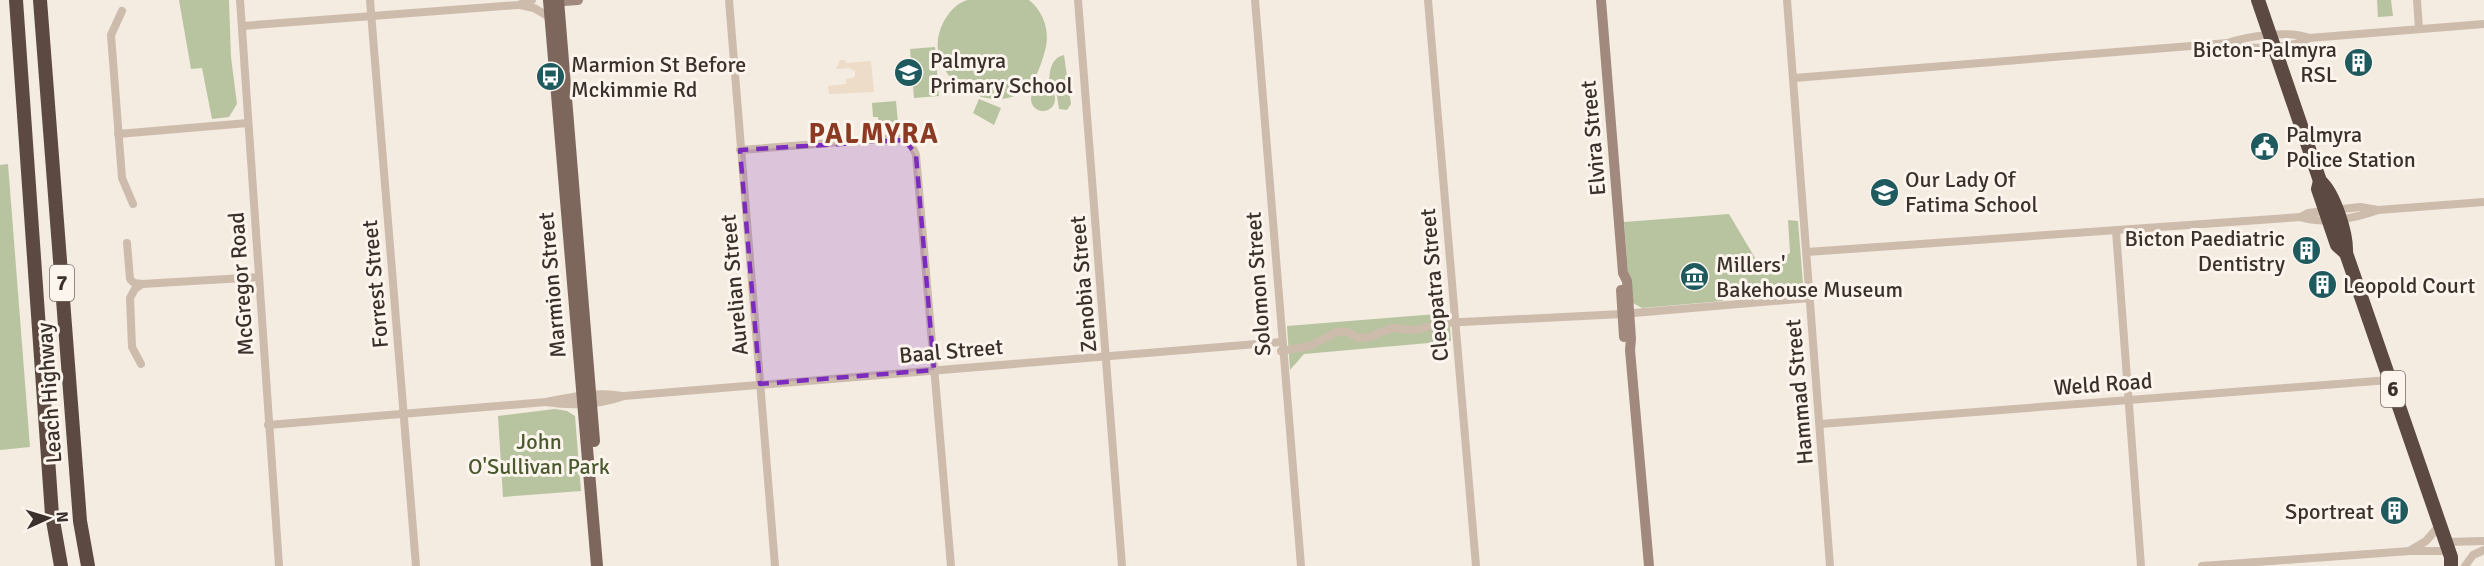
<svg xmlns="http://www.w3.org/2000/svg" width="2484" height="566" viewBox="0 0 2484 566" font-family="Signika,sans-serif">
<style>
.green{fill:#b8c4a0}
.plaza{fill:#ecdcc8}
.lines{fill:none;stroke-linecap:round;stroke-linejoin:round}
.street{stroke:#cdbbac;stroke-width:8}
.secondary{stroke:#a18a7d;stroke-width:10}
.primary{stroke:#7d675c;stroke-width:12}
.highway{stroke:#5c4a42;stroke-width:14}
.marked{fill:#7b2cbf;fill-opacity:0.2;stroke:#7b2cbf;stroke-width:4.5;stroke-dasharray:12 8;stroke-linejoin:round}
.labels{text-anchor:middle;dominant-baseline:central;stroke-width:6;stroke-linejoin:round;paint-order:stroke}
.shield{fill:#fbf5ee;stroke:#756b66;stroke-width:1.5}
.shield-label{font-size:21px;font-weight:bold;fill:#3b302b}
.poi-label{font-size:22px;fill:#3b302b;stroke:#fbf5ee;text-anchor:start}
.street-label{font-size:22px;fill:#3b302b;stroke:#fbf5ee}
.park-label{font-size:22px;fill:#4a5a2e;stroke:#fbf5ee}
.district-label{font-size:28px;font-weight:bold;letter-spacing:1.5px;fill:#8c3b22;stroke:#fbf5ee}
</style>
<rect width="100%" height="100%" fill="#f4ebe1"/>
<!-- green -->
<g class="green">
<path d="M179 0H229L231 57 237 104 229 117 212 119 202 68 191 69Z"/>
<path d="M967 0H1029C1045 13 1051 34 1044 54 1041 65 1036 79 1028 87 992 122 915 75 944 21 950 11 956 4 967 0Z"/>
<path d="M2377 0H2391L2393 16 2378 17Z"/>
<path d="M935 47 939 96 914 98 910 49Z"/>
<path d="M1064 55 1071 104 1067 110 1059 109 1057 96 1049 82C1050 70 1051 58 1064 55Z"/>
<circle cx="1043" cy="99" r="12"/>
<path d="M979 99 1001 108 994 125 973 113Z"/>
<path d="M896 101 898 123 879 125 878 117H873L872 103Z"/>
<path d="M8 164 30 447 0 450V165Z"/>
<path d="M1729 214 1761 268 1790 253 1788 220 1798 221 1803 284 1797 294 1748 299 1747 291 1722 293 1723 301 1642 308 1633 303 1630 299 1624 222Z"/>
<path d="M1449 313 1451 341 1304 354 1290 370 1287 326Z"/>
<path d="M555 409 567 411 575 416 581 491 503 497 498 416Z"/>
</g>
<!-- plaza -->
<path class="plaza" d="M840 60H845L846 63 871 61 874 92 829 94 828 86 846 84V79L853 78 855 76V71L849 68 836 69Z"/>
<g class="lines">
<!-- street -->
<g class="street">
<path d="M240 0 279 566"/>
<path d="M370 0 416 566"/>
<path d="M729 0 775 566"/>
<path d="M1078 0 1122 566"/>
<path d="M1255 0 1301 566"/>
<path d="M1428 0 1476 566"/>
<path d="M1787 0 1830 566"/>
<path d="M2417 0 2419 29"/>
<path d="M520 5 534 8 551 18"/>
<path d="M122 11 111 35 122 178 133 204"/>
<path d="M242 26 518 5 532 0"/>
<path d="M2228 43C2232 44 2237 47 2242 47 2257 49 2298 47 2309 38"/>
<path d="M1794 78 2228 43C2247 36 2291 30 2309 38L2484 24"/>
<path d="M118 134 248 123"/>
<path d="M740 150 896 138C908 140 912 144 916 155L951 566"/>
<path d="M2301 217 2308 213 2360 207 2378 210 2484 202"/>
<path d="M2116 231 2141 566"/>
<path d="M127 243 130 279 134 283 142 284"/>
<path d="M1807 252 2301 217C2323 225 2356 218 2378 210"/>
<path d="M1281 351 1310 346 1337 332H1347L1359 338 1369 337 1392 328 1416 330 1442 323 1622 314 1810 298"/>
<path d="M141 364 132 347 130 298 135 289 142 284 259 277"/>
<path d="M546 402C572 406 599 405 624 396L1281 342"/>
<path d="M1820 424 2389 380"/>
<path d="M268 425 546 402C570 397 598 391 622 396"/>
<path d="M2446 542 2484 541"/>
<path d="M2411 550 2426 541 2440 525"/>
<path d="M2202 566 2410 551H2449"/>
<path d="M2465 566 2473 555 2484 550"/>
</g>
<!-- secondary -->
<g class="secondary">
<path d="M1601 0 1623 273 1627 281 1631 339 1630 350 1649 566"/>
<path d="M550 2 578 0"/>
<path d="M1621 290 1624 337"/>
</g>
<!-- primary -->
<g class="primary">
<path d="M549 0 597 566"/>
<path d="M558 0 594 441"/>
</g>
<!-- highway -->
<g class="highway">
<path d="M16 0 52 515 61 566"/>
<path d="M40 0 80 521 88 566"/>
<path d="M2258 0 2320 181C2334 193 2347 234 2346 253L2451 557V566"/>
<path d="M2320 181 2318 189 2337 245 2346 253"/>
</g>
</g>
<!-- marked area -->
<path class="marked" d="M905 140 916 155 934 370 760 384 740 150Z"/>
<!-- icons -->
<defs>
<symbol id="building-disc" viewBox="-11 -11 22 22"><circle r="9.5" fill="#1f5a5e" stroke="#fbf5ee"/><path d="M-4-6H4V6H1V3H-1V6H-4ZM-2.5-4.3h1.7v1.8h-1.7ZM.8-4.3h1.7v1.8H.8ZM-2.5-1h1.7V.8h-1.7ZM.8-1h1.7V.8H.8Z" fill="#fff"/></symbol>
<symbol id="school-disc" viewBox="-11 -11 22 22"><circle r="9.5" fill="#1f5a5e" stroke="#fbf5ee"/><path d="M0-5L7-2L0 1L-7-2ZM-4 1L0 2.5L4 1V4Q0 6-4 4Z" fill="#fff"/></symbol>
<symbol id="bus-disc" viewBox="-11 -11 22 22"><circle r="9.5" fill="#1f5a5e" stroke="#fbf5ee"/><path d="M-5-6H5V4H4V6H2V4H-2V6H-4V4H-5ZM-3.5-4V0h7V-4ZM-3.5 1.2v1.5H-2V1.2ZM2 1.2v1.5H3.5V1.2Z" fill="#fff"/></symbol>
<symbol id="civic-disc" viewBox="-11 -11 22 22"><circle r="9.5" fill="#1f5a5e" stroke="#fbf5ee"/><path d="M-.6-6.5H3V-4.5H.6V-3L4-1V1h2V6H-6V1h2V-1L-.6-3ZM-1.2 2.5V6h2.4V2.5Z" fill="#fff"/></symbol>
<symbol id="museum-disc" viewBox="-11 -11 22 22"><circle r="9.5" fill="#1f5a5e" stroke="#fbf5ee"/><path d="M0-6L6-3V-2H-6V-3ZM-5-1h2V3h-2ZM-1-1h2V3h-2ZM3-1h2V3H3ZM-6 4H6V6H-6Z" fill="#fff"/></symbol>
</defs>
<g fill-rule="evenodd">
<use href="#building-disc" x="2342" y="46" width="33" height="33"/>
<use href="#school-disc" x="892" y="56" width="33" height="33"/>
<use href="#bus-disc" x="534" y="60" width="33" height="33"/>
<use href="#civic-disc" x="2248" y="130" width="33" height="33"/>
<use href="#school-disc" x="1868" y="176" width="33" height="33"/>
<use href="#building-disc" x="2290" y="234" width="33" height="33"/>
<use href="#museum-disc" x="1678" y="260" width="33" height="33"/>
<use href="#building-disc" x="2306" y="268" width="33" height="33"/>
<use href="#building-disc" x="2378" y="494" width="33" height="33"/>
</g>
<g class="labels">
<!-- shield labels -->
<g class="shield">
<rect x="50" y="265" width="24" height="36" rx="4.5"/>
<rect x="2381" y="371" width="24" height="36" rx="4.5"/>
</g>
<g class="shield-label">
<text x="62" y="283">7</text>
<text x="2393" y="389">6</text>
</g>
<!-- poi labels -->
<g class="poi-label">
<text x="2337" y="49" text-anchor="end">Bicton-Palmyra<tspan x="2337" dy="25">RSL</tspan></text>
<text x="930" y="60">Palmyra<tspan x="930" dy="25">Primary School</tspan></text>
<text x="571" y="64">Marmion St Before<tspan x="571" dy="25">Mckimmie Rd</tspan></text>
<text x="2286" y="134">Palmyra<tspan x="2286" dy="25">Police Station</tspan></text>
<text x="1905" y="179">Our Lady Of<tspan x="1905" dy="25">Fatima School</tspan></text>
<text x="2285" y="238" text-anchor="end">Bicton Paediatric<tspan x="2285" dy="25">Dentistry</tspan></text>
<text x="1716" y="264">Millers'<tspan x="1716" dy="25">Bakehouse Museum</tspan></text>
<text x="2343" y="285">Leopold Court</text>
<text x="2374" y="511" text-anchor="end">Sportreat</text>
</g>
<!-- street labels -->
<g class="street-label">
<text transform="translate(1593 138) rotate(-95)">Elvira Street</text>
<text transform="translate(241 284) rotate(-94)">McGregor Road</text>
<text transform="translate(375 284) rotate(-95)">Forrest Street</text>
<text transform="translate(1083 284) rotate(-95)">Zenobia Street</text>
<text transform="translate(1258 284) rotate(-94)">Solomon Street</text>
<text transform="translate(552 285) rotate(-95)">Marmion Street</text>
<text transform="translate(734 285) rotate(-95)">Aurelian Street</text>
<text transform="translate(1434 285) rotate(-95)">Cleopatra Street</text>
<text transform="translate(951 351) rotate(-5)">Baal Street</text>
<text transform="translate(2103 384) rotate(-4)">Weld Road</text>
<text transform="translate(1799 392) rotate(-95)">Hammad Street</text>
<text transform="translate(49 393) rotate(-94)">Leach Highway</text>
</g>
<!-- park labels -->
<g class="park-label">
<text x="539" y="441">John<tspan x="539" dy="25">O'Sullivan Park</tspan></text>
</g>
<!-- district labels -->
<g class="district-label">
<text x="874" y="134">PALMYRA</text>
</g>
</g>
<!-- north arrow -->
<g transform="translate(48 518) rotate(86)" stroke="#fbf5ee" stroke-width="4.5" paint-order="stroke">
<path d="M0-4.5L10 22L0 15L-10 22Z" fill="#3b302b"/>
<text y="-9" font-size="16" font-weight="bold" text-anchor="middle" fill="#3b302b">N</text>
</g>
</svg>
